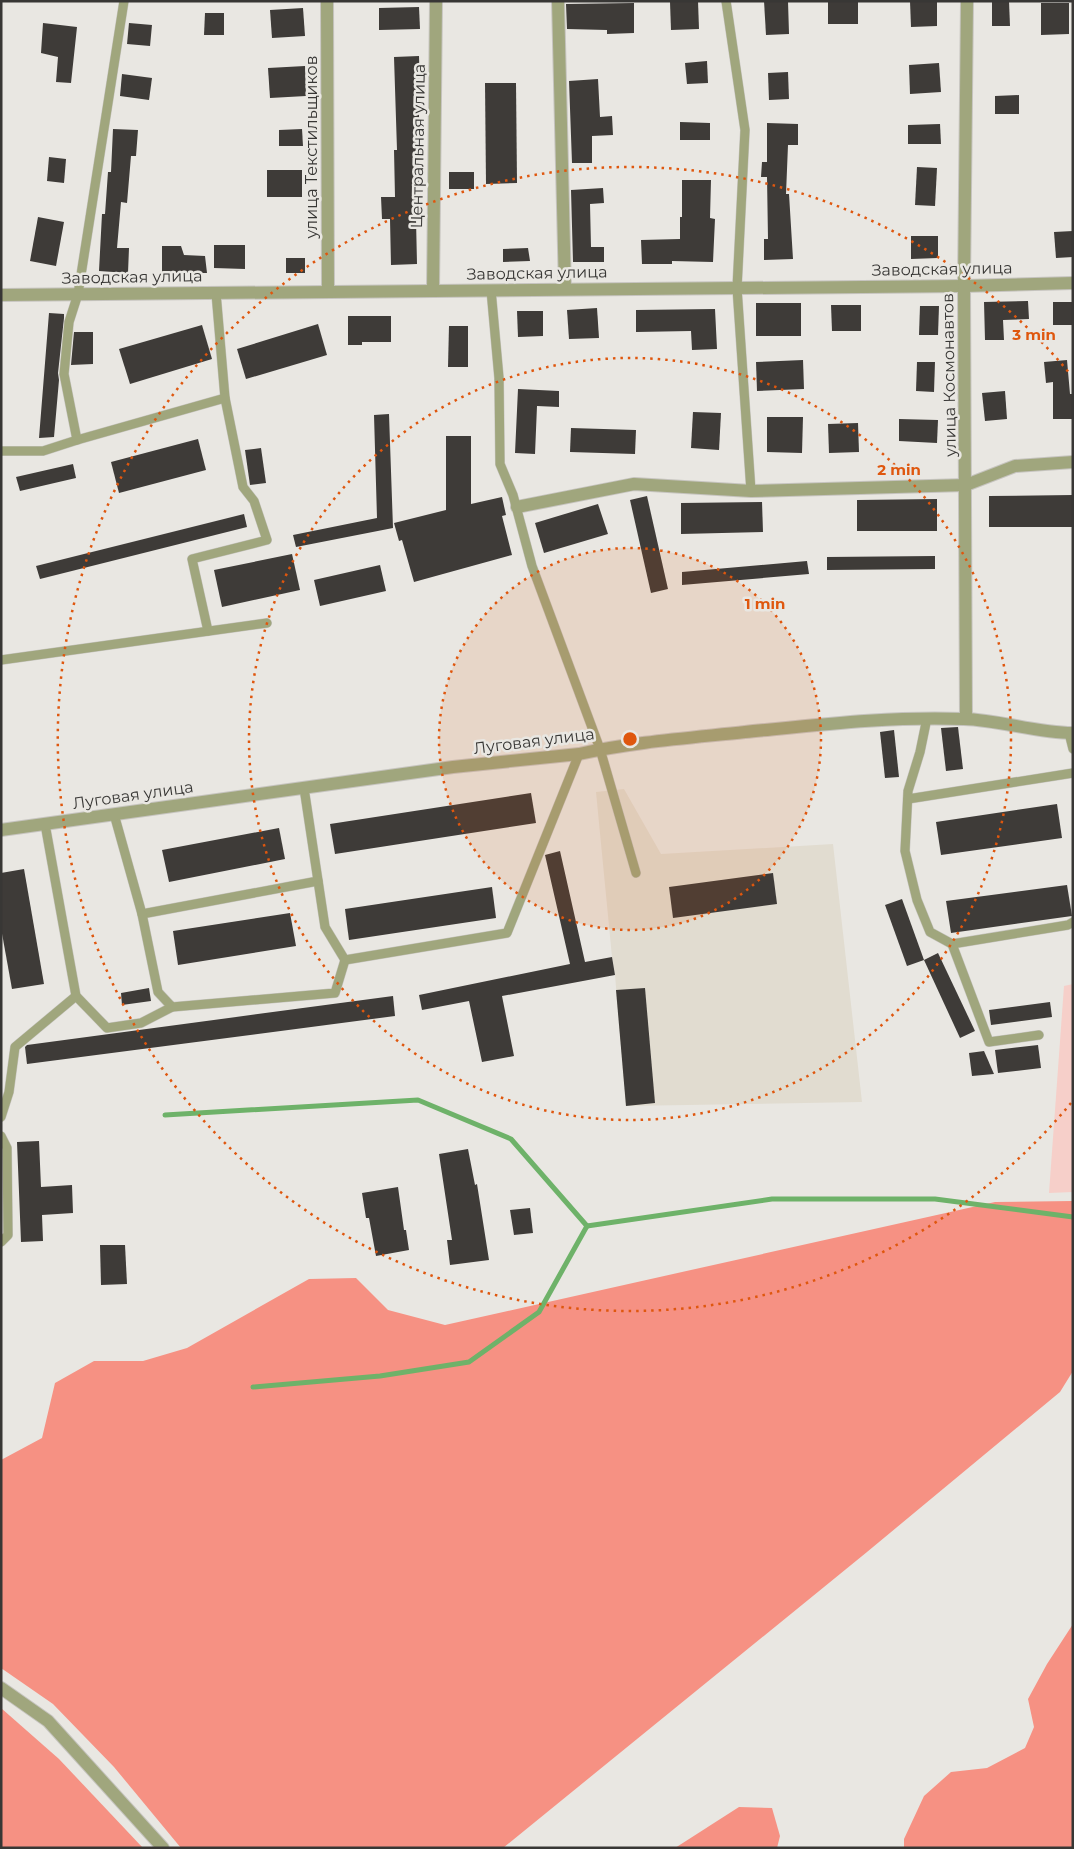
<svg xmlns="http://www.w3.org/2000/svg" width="1074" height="1849" viewBox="0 0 1074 1849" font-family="Montserrat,sans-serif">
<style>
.built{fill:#e1dcd0}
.green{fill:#f6cfc9}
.forest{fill:#f69183}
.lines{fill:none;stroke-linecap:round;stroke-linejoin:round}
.stream{stroke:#6eb269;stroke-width:5}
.building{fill:#3e3b38}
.service-casing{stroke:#c6c4bf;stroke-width:10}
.minor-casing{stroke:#c6c4bf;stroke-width:14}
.service{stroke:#a0a67d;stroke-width:9}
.minor{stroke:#a0a67d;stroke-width:12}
.ring{fill:none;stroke:#df570e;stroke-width:2.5;stroke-dasharray:2.5 5}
.labels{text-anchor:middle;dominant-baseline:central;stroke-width:5;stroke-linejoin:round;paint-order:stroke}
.street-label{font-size:16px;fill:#383735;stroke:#e9e7e2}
.centre{fill:#df570e;stroke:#e9e7e2;stroke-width:2.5}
.ring-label{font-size:15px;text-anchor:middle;font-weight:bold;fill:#df570e;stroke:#e9e7e2;stroke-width:5;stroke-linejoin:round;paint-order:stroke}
</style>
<rect width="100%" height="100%" fill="#e9e7e2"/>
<!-- built -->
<path class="built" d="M624 789 661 854 833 844 862 1102 626 1106 615 975 612 957 596 792Z"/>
<!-- green -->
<path class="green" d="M1073 984V1192L1049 1193 1064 986Z"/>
<!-- forest -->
<g class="forest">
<path d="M1073 1201V1371L1060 1392 867 1552 503 1848H181L114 1767 53 1704 1 1668V1460L42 1438 55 1383 94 1361H143L187 1348 309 1279 356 1278 388 1310 445 1325 995 1202Z"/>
<path d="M1073 1624V1848H904V1839L924 1796 951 1772 987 1768 1025 1748 1034 1727 1028 1699 1047 1664Z"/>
<path d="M1 1708 59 1759 143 1848H1Z"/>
<path d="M739 1807 772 1808 780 1836 777 1848H675Z"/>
</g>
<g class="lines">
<!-- stream -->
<g class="stream">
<path d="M165 1115 418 1100 511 1139 587 1226"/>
<path d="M587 1226 772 1199H935L1073 1217"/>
<path d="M253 1387 380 1376 469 1362 539 1312 587 1226"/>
</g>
</g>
<!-- building -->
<g class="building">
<path d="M680 1H698L699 29 671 30 670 2Z"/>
<path d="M764 1H788L789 34 766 35Z"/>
<path d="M910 1H937V26L911 27Z"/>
<path d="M992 1H1009L1010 26H992Z"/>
<rect x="828" y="2" width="30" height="22"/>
<path d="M634 3V33L607 34V30L567 29 566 4Z"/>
<path d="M1041 3H1069V34L1041 35Z"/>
<path d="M419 7 420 29 379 30V8Z"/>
<path d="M303 8 305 36 272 38 270 10Z"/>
<path d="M205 13H224V35H204Z"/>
<path d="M43 23 77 27 71 83 56 82 58 57 41 53Z"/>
<path d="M129 23 152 25 150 46 127 44Z"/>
<path d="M419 56 420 92H419V137H417L420 219H416L417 264 391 265 390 219H382L381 197H395L394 150H397L394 57Z"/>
<path d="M707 61 708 83 687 84 685 63Z"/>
<path d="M939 63 941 92 910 94 909 65Z"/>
<path d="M305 66 306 96 270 98 268 68Z"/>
<path d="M788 72 789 99 769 100 768 73Z"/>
<path d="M122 74 152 78 149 100 120 96Z"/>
<path d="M598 79 600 117 612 116 613 135 592 136V163H572L569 81Z"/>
<path d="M485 83H516L517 183 486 184Z"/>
<path d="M1019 95V114H995V96Z"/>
<path d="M680 122 710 123V140H680Z"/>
<path d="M767 123 798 124V145H788L786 194H789L793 259 764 260V239H768L767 177H761L762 162H767Z"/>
<path d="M940 124 941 144H908V125Z"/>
<path d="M113 129 138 130 136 156H131L127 203 121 202 117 248H129L128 273 99 271 102 214H105L108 172H111Z"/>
<path d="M302 129 303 146H279V130Z"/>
<path d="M49 157 66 159 64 183 47 181Z"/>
<path d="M917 167 937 168 935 206 915 205Z"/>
<rect x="267" y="170" width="35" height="27"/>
<rect x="449" y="172" width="25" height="17"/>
<path d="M682 180H711L710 218 715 219 713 262 672 261V264H642L641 240 680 239V217H682Z"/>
<path d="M603 188 604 203 590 204 591 247H604V262H573L571 190Z"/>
<path d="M38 217 64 222 56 266 30 261Z"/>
<path d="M1073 231V257L1056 258 1054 232Z"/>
<path d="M911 236H938V258L911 259Z"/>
<path d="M214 245H245V269L214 268Z"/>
<path d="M162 246H181L184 255 205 256 207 273H162Z"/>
<path d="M528 248 530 261 503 262V249Z"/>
<rect x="286" y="258" width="19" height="15"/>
<path d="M1028 301 1029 319 1003 320 1004 340H985L984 302Z"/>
<rect x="1053" y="302" width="20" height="23"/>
<rect x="756" y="303" width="45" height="33"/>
<path d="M831 305H861V331H832Z"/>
<path d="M920 306H939L938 335H919Z"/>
<path d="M597 308 599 338 569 339 567 310Z"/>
<path d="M715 309 717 349 692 350 691 331 636 332V310Z"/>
<path d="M517 311H543V336L518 337Z"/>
<path d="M49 313 64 314V318L58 373 59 380 54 437 39 438Z"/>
<path d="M348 316H391V342H362V345H348Z"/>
<path d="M318 324 327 355 246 379 237 349Z"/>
<path d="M202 325 212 359 130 384 119 349Z"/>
<path d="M449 326H468V367H448Z"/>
<path d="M74 332H93V364L71 365Z"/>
<path d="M803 360 804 389 757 391 756 362Z"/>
<path d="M1067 360 1070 394H1073V419H1053V382L1046 383 1044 362Z"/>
<path d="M917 362H935L934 392 916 391Z"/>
<path d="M518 389 559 391V407L537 406 535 454 515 453Z"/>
<path d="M1005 391 1007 419 985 421 982 393Z"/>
<path d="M693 412 721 413 719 450 691 448Z"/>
<path d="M389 414 393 528 296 547 293 535 377 518 374 415Z"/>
<path d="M767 417H803L802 453 767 452Z"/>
<path d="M899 419 938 420 937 443 899 441Z"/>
<path d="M858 423 859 452 829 453 828 424Z"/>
<path d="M571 428 636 430 635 454 570 452Z"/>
<path d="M446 436H471V504L502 497 506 515 502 516 512 555 414 582 402 540 399 541 394 523 446 510Z"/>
<path d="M198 439 206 470 119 493 111 462Z"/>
<path d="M261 448 266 483 250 485 245 450Z"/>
<path d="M73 464 76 478 20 491 16 477Z"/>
<path d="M1073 495V527H989V496Z"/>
<path d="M647 496 668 589 651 593 630 500Z"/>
<path d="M937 499V531H857V500Z"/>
<path d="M762 502 763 532 681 534V503Z"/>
<path d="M598 504 608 534 544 553 535 523Z"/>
<path d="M244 514 247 527 40 579 36 566Z"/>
<path d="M292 554 300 590 222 607 214 570Z"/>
<path d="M935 556V569L827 570V557Z"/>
<path d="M807 561 809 574 682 585V572Z"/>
<path d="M380 565 386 591 320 606 314 580Z"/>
<path d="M958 727 963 769 946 771 941 728Z"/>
<path d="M894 730 899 777 885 778 880 732Z"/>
<path d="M531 793 536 823 335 854 330 824Z"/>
<path d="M1057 804 1062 838 941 855 936 822Z"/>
<path d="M279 828 285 859 169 882 162 850Z"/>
<path d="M560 851 585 962 612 957 615 975 502 996 514 1056 482 1062 469 1001 422 1010 419 995 570 964 545 855Z"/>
<path d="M24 869 44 984 12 989 1 928V873Z"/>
<path d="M773 873 777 904 673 918 669 887Z"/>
<path d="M1067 885 1072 916 951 933 946 901Z"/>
<path d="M492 887 496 918 349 940 345 909Z"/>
<path d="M902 899 924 960 907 966 885 905Z"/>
<path d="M290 913 296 946 178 965 173 931Z"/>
<path d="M938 953 975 1031 960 1038 924 960Z"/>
<path d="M149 988 151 1001 122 1005 121 993Z"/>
<path d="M645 988 655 1103 626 1106 616 990Z"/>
<path d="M393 996 395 1016 27 1064 25 1047 27 1045Z"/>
<path d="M1050 1002 1052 1017 991 1025 989 1010Z"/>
<path d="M1038 1045 1041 1068 998 1073 995 1050Z"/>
<path d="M984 1051 994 1074 972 1076 969 1053Z"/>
<path d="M39 1141 41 1187 72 1185 73 1213 42 1215 43 1241 21 1242 17 1142Z"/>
<path d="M468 1149 475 1185 477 1184 489 1260 450 1265 447 1240H452L439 1154Z"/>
<path d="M398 1187 404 1230H406L409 1250 376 1256 369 1218H366L362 1193Z"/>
<path d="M530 1208 533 1233 514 1235 510 1210Z"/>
<path d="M100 1245H125L127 1284 101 1285Z"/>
</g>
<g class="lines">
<defs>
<g id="service">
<path d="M726 1 745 130 737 288 751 491"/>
<path d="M491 290 499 378 500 464 513 495 532 566 600 749 636 873"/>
<path d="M216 293 225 398"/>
<path d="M77 440 225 398 243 487 254 501 267 540 192 559 208 631"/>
<path d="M1 451H43L77 440 64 374 69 322 78 294 124 1"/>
<path d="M1 660 267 623"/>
<path d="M927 718 920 752 908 791 905 851 917 900 930 932 952 944 1068 925 1073 922"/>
<path d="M1069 733 1073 749"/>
<path d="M304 788 325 927 345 960 507 933 579 754"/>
<path d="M908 799 1073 773"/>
<path d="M114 814 142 914 318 881"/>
<path d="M45 824 76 996 107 1028 141 1023 172 1007"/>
<path d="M142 914 158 992 172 1007 335 993 345 960"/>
<path d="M952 944 989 1042 1039 1035"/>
<path d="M1 1117 9 1092 15 1047 76 996"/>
<path d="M1 1136 7 1148 8 1235 1 1242"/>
</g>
<g id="minor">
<path d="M327 1 328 292"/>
<path d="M558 1 565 289"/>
<path d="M433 291 436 1"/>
<path d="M1 295 964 286 1073 283"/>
<path d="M517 507 634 484 751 491 966 485 1015 466 1073 462"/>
<path d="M966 719 964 286 967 1"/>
<path d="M1 830 453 767 579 754C633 742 689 738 745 732 817 725 891 716 964 719 1000 720 1036 733 1073 733"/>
<path d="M1 1688 48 1721 163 1848"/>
</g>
</defs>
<!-- service casing -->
<use href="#service" class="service-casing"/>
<!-- minor casing -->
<use href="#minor" class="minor-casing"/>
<!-- service -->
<use href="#service" class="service"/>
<!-- minor -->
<use href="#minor" class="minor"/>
</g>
<!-- distance rings -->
<circle cx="630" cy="739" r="191" fill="#df570e" fill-opacity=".12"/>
<g class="ring">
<circle cx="630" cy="739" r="191"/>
<circle cx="630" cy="739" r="381"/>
<path d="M1071 1103A572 572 0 1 1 1071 375"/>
</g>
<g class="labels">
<!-- street labels -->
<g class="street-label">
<text transform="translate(418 146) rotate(-89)">Центральная улица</text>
<text transform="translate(311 147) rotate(-90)">улица Текстильщиков</text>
<text transform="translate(942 269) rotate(-1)">Заводская улица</text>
<text transform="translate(537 273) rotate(-1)">Заводская улица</text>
<text transform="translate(132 277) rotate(-1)">Заводская улица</text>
<text transform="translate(949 375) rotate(-91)">улица Космонавтов</text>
<text transform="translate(534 741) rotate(-7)">Луговая улица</text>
<text transform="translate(133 795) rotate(-8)">Луговая улица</text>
</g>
</g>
<circle cx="630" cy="739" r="8" class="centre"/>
<g class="ring-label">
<text x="1034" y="340">3 min</text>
<text x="899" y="475">2 min</text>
<text x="765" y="609">1 min</text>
</g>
<!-- border -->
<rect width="1074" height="1849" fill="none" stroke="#383735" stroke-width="5"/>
</svg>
